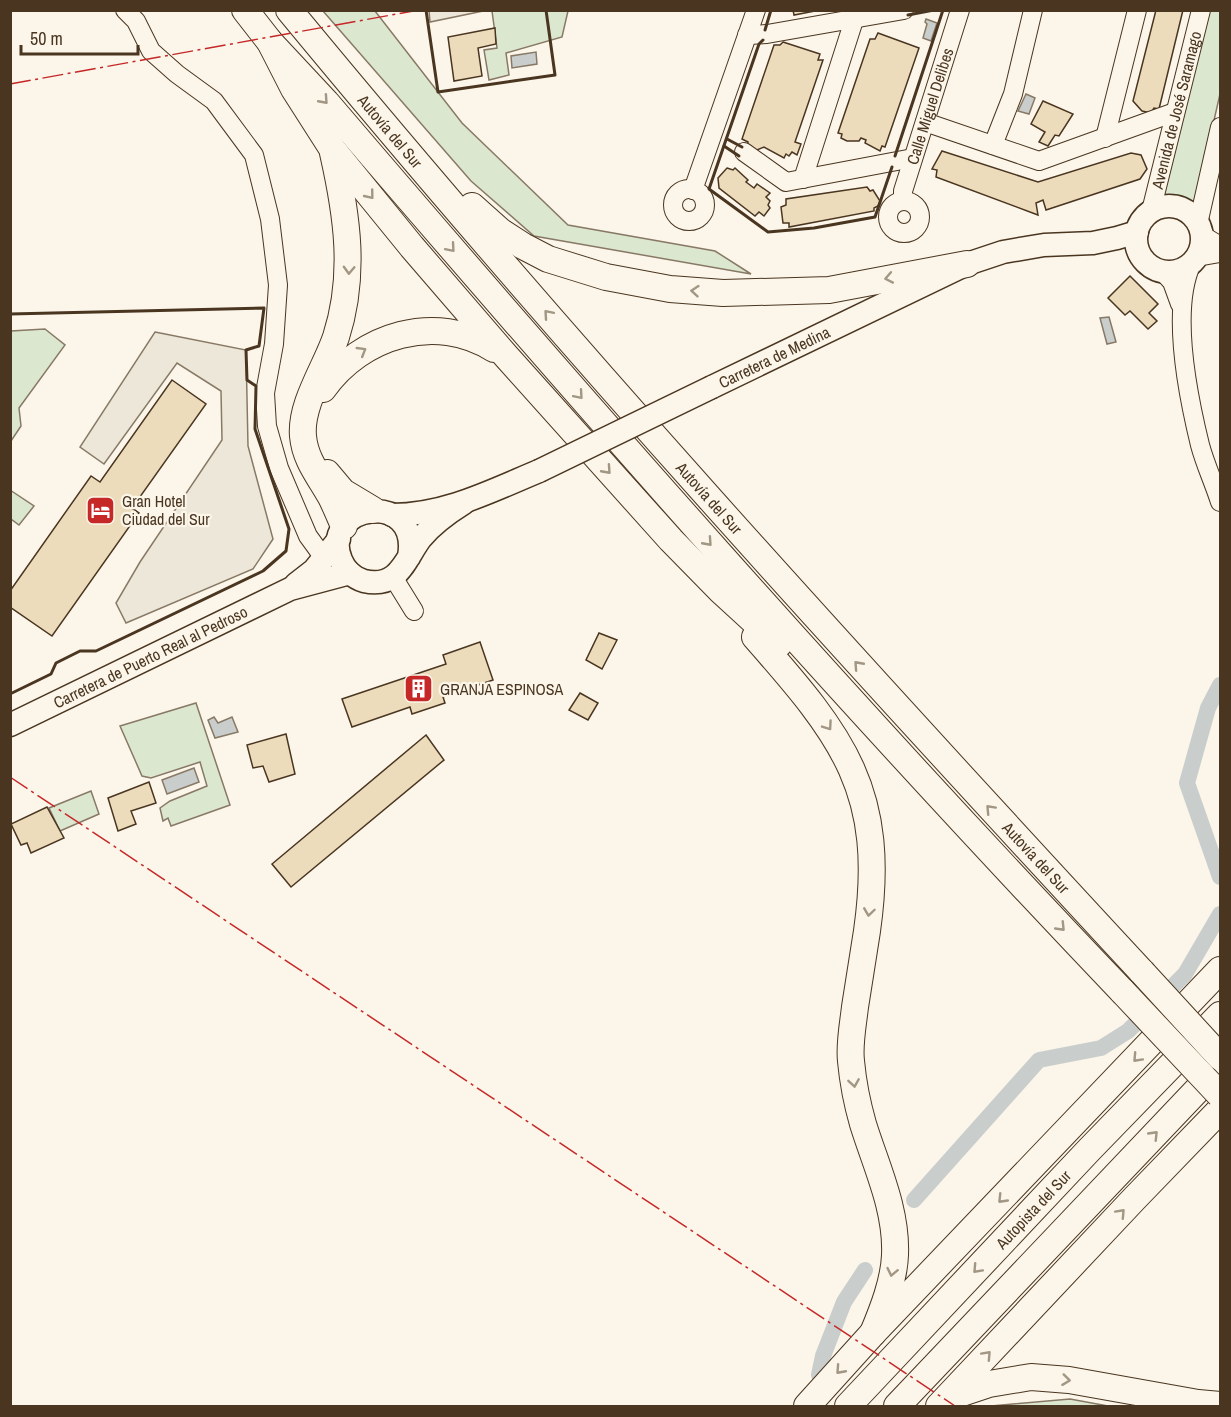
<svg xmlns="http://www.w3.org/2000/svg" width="1231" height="1417" viewBox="0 0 1231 1417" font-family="'Archivo Narrow',sans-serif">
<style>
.green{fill:#dce7d0;stroke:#887966;stroke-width:1.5}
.parking{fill:#ede7d9;stroke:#887966;stroke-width:1.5}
.water{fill:#c9cecd;stroke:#887966;stroke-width:1.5}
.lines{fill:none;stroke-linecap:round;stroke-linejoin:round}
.canal{stroke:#c9cecd;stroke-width:16}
.building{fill:#ecdcbc;stroke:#4a3520;stroke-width:1.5}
.minor-casing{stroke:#4a3520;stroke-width:20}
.major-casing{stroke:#4a3520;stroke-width:25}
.highway-casing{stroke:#4a3520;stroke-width:28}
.minor{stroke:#fbf6e9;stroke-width:18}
.major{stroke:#fbf6e9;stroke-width:22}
.highway{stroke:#fbf6e9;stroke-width:26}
.major-bridge-casing{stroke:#4a3520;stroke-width:25;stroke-linecap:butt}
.highway-bridge-casing{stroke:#4a3520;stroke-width:28;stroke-linecap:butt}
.major-bridge{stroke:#fbf6e9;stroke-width:22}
.highway-bridge{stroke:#fbf6e9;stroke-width:26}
.wall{stroke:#4a3520;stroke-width:3}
.power{stroke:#c62828;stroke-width:1.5;stroke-dasharray:21 4.5 3 4.5;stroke-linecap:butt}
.oneway{stroke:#a29684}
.labels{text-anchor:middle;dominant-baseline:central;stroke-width:4.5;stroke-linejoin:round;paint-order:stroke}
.street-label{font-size:16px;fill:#4a3520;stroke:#fbf6e9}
.poi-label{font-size:16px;fill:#4a3520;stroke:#fbf6e9;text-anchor:start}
</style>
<rect width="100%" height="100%" fill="#fbf6e9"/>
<!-- green -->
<g class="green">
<path d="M323 11H375L462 123 568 225 715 251 751 274 534 236 471 181Z"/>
<path d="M492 11H568L562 37 506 53 509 75 489 80 484 50 497 48Z"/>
<path d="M1209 11H1220V94L1195 204 1189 200H1162Z"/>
<path d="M45 329 65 345 19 408 21 426 11 441V331Z"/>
<path d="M10 490 34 506 19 525 11 519Z"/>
<path d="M196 703 230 805 171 826 168 818 163 821 160 808 170 801 207 786 200 762 151 778 142 776 120 726Z"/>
<path d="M91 791 99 814 60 831 49 808Z"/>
<path d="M1070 1399 1108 1406H991Z"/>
</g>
<!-- parking -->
<g class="parking">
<path d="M488 10 430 22 429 11V10Z"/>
<path d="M155 332 246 350 248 446 273 539 253 569 126 623 116 603 140 562 222 440 221 391 177 363 104 464 80 447Z"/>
</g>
<!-- water -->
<g class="water">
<path d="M926 19 937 23 931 41 923 38 927 24 925 22Z"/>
<path d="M536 52 537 64 512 68 511 56Z"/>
<path d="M1026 94 1035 98 1029 114 1018 111Z"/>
<path d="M1109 317 1116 342 1107 344 1100 318Z"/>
<path d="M214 717 218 723 232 717 238 732 215 738 208 720Z"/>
<path d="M194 768 199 782 167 794 162 780Z"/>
</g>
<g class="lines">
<!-- canal -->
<g class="canal">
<path d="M1220 685 1208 708 1187 783 1220 877"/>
<path d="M914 1200 1039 1060 1101 1048 1128 1031 1185 974 1220 914"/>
<path d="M819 1375 823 1356 844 1302 865 1270"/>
</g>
</g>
<!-- building -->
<g class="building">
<path d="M793 10H820L794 15Z"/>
<path d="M1156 10H1183L1159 109 1154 108 1151 113 1142 111 1133 101Z"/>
<path d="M495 28 496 44 478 48 482 76 454 81 448 37Z"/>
<path d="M878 33 919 48 885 147 882 146 880 151 865 143 866 140 861 138 859 141H847L841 138 842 134 838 133 870 39H875Z"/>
<path d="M783 42 820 54 818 60H823L795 142 801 144 797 155 792 152 789 156 786 154 784 158 764 147 757 150 747 147 748 142 742 139 774 45H780Z"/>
<path d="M1043 101 1073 114 1059 136 1055 135 1048 146 1039 142 1045 132 1031 124Z"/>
<path d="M942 151 1038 182 1131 153 1141 155 1147 169 1140 179 1046 210 1043 200 1036 203 1038 215 936 177 937 170 932 169Z"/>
<path d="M727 168 733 170 735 168 748 180 746 182 754 188 757 184 770 193 766 197 770 201 768 205 770 208 764 216 759 212 755 216 719 188 718 178Z"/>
<path d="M867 187 870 191 873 190 880 201 878 206 874 208V211L789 227V223H783L781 207 786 205V199Z"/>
<path d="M1130 276 1158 304 1149 313 1157 321 1148 329 1130 311 1125 315 1108 298Z"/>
<path d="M172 380 206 404 132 508 139 513 52 636 10 607V591L91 476 100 482Z"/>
<path d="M599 633 617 640 602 669 586 660Z"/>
<path d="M480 642 493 680 443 697 445 703 412 714 410 707 352 727 342 699 446 664 443 655Z"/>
<path d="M580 693 598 703 588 720 569 710Z"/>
<path d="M286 734 295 774 269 782 263 766 253 768 247 745Z"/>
<path d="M426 735 444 760 291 887 272 864Z"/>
<path d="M149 782 156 803 131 811 136 824 118 831 108 798Z"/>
<path d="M47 807 64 838 31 853 27 843 21 845 11 824Z"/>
</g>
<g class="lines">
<defs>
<g id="minor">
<path d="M125 10 136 21 151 51 177 74 214 101 254 155 270 219 278 285 274 344 265 393 267 426 279 468 308 536 324 558"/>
<path d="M747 35 767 34 904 10"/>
<path d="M925 122 1039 161 1175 112"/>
<path d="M1105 138 1137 10"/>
<path d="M993 145 1013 94 1033 10"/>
<path d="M744 152 786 182 913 158"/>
<path d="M803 179 854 20"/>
<circle cx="689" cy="205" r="16"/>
<path d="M693 190 756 10"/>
<path id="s1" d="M903 201V191L960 10"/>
<circle cx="904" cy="217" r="16"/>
<path id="s2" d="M1151 211 1201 10"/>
<path d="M1198 224 1220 127"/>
<path d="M1202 235 1220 246"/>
<path d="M1197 257 1220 253"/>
<path d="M1192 263C1170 310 1188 396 1200 445 1205 464 1214 483 1220 502"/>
<path d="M1163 272 1172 282 1180 304"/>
<path d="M393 577 414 611"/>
</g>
<g id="major">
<circle cx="1169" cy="239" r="33"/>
<path id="s3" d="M712 387 967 264 1003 252 1044 245 1093 243 1117 238 1137 232"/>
<path d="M392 515C445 515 491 491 539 471"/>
<path d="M409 557C421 488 318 504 341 560 345 570 354 578 364 581 399 589 405 559 421 538 433 524 448 513 464 503"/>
<path d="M296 584 314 570 339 539"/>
<path id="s4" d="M10 725 290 589 350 573"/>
</g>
<g id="highway">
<path d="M245 10 270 42 294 89 333 150 412 247 506 356 671 540 721 591 779 644"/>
<path id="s5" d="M289 10C562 341 851 658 1142 972"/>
<path d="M270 42 326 102C585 405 848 704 1123 992"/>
<path d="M333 153C347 215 356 275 336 337 326 367 300 404 303 436 305 460 320 477 331 497 336 507 340 517 344 526"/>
<path d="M472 206 500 231 523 246 548 259 606 277 670 289 723 293 829 290 967 264"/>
<path d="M323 389C361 335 436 312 494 349"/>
<path d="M327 473 343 492 373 510"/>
<path d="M755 637C843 737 887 791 867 931 863 957 859 982 855 1007 853 1025 849 1044 851 1061 853 1083 857 1103 863 1124 876 1166 897 1209 895 1255 894 1281 883 1309 873 1333"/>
<path d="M950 1397 989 1384 1031 1377 1069 1380 1198 1403 1220 1405"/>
<path d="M807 1406 873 1333 1220 970"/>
<path id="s6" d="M848 1406 1089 1150 1220 1015"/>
<path d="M897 1406 1220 1066"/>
<path d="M939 1406 1134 1199 1220 1110"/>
</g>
</defs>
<!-- minor casing -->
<use href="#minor" class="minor-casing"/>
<!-- major casing -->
<use href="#major" class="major-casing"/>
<!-- highway casing -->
<use href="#highway" class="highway-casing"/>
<!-- minor -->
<use href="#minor" class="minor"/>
<!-- major -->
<use href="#major" class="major"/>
<!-- highway -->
<use href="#highway" class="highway"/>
<defs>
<path id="major-bridge" d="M539 471 712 387"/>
<g id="highway-bridge">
<path d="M1142 972 1220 1057"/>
<path d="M1123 992 1220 1095"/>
</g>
</defs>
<!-- major-bridge casing -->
<use href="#major-bridge" class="major-bridge-casing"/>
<!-- highway-bridge casing -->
<use href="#highway-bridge" class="highway-bridge-casing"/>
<!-- major-bridge -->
<use href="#major-bridge" class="major-bridge"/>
<!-- highway-bridge -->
<use href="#highway-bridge" class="highway-bridge"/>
<!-- wall -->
<g class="wall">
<path d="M426 10 438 92 555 75 546 10"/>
<path d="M908 15 934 10"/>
<path d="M765 30 771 10"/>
<path d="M763 40 759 44 709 189 768 232 814 228 875 217 892 167"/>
<path d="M727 139 742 147"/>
<path d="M724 146 739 156"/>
<path d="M895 156 943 10"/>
<path d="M10 314 264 308 259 346 246 350 247 380 256 386 255 429 289 529 286 551 263 571 96 651H80L56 663 51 674 10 694"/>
</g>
<!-- power -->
<g class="power">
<path d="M10 84 419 10"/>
<path d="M10 777 955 1406"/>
</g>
</g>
<!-- one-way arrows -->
<defs><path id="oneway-chevron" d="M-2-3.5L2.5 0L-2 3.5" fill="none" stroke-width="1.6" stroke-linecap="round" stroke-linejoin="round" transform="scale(1.5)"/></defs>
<g class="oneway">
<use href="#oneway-chevron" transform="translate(324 100) rotate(48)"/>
<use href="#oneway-chevron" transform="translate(370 195) rotate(51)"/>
<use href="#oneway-chevron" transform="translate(451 248) rotate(49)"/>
<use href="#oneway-chevron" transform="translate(349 270) rotate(92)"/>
<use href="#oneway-chevron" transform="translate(889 278) rotate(169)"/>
<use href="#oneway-chevron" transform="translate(695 291) rotate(-175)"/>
<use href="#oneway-chevron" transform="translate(548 314) rotate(-131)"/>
<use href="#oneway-chevron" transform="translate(362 351) rotate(-31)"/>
<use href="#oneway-chevron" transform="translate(579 395) rotate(49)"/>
<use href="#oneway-chevron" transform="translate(607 470) rotate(48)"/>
<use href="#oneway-chevron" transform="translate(708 542) rotate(48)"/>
<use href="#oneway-chevron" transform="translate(858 665) rotate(-132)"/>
<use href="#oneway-chevron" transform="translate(828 726) rotate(55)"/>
<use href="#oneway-chevron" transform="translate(990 809) rotate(-133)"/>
<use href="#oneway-chevron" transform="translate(869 912) rotate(98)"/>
<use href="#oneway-chevron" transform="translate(1061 927) rotate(46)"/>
<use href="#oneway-chevron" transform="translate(1137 1058) rotate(133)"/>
<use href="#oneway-chevron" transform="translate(854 1083) rotate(81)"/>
<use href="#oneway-chevron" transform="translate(1154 1135) rotate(-46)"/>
<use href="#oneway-chevron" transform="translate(1002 1199) rotate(134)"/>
<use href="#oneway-chevron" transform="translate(1121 1213) rotate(-47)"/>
<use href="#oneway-chevron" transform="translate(977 1269) rotate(133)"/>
<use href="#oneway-chevron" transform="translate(892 1272) rotate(102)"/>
<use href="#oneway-chevron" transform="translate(987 1355) rotate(-47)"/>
<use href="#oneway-chevron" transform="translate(840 1370) rotate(132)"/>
<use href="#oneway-chevron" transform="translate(1066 1380) rotate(7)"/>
</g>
<!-- icons -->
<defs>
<symbol id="hotel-square" viewBox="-11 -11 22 22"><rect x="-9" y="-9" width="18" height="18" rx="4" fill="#c62828" stroke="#fbf6e9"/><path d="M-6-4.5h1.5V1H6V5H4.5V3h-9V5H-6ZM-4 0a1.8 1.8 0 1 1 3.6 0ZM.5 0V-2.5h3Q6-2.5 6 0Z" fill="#fff"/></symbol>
<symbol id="building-square" viewBox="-11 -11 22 22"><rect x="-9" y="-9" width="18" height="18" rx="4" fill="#c62828" stroke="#fbf6e9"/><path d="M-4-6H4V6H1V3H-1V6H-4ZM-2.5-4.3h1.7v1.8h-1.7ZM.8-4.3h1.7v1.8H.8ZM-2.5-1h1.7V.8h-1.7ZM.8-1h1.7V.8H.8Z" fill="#fff"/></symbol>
</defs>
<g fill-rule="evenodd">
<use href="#hotel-square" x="84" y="494" width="33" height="33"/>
<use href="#building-square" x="402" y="672" width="33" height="33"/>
</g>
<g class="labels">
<!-- street labels -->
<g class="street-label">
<text stroke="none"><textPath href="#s1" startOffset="99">Calle Miguel Delibes</textPath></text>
<text stroke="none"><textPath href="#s2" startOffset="104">Avenida de José Saramago</textPath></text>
<text stroke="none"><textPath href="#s5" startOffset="158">Autovía del Sur</textPath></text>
<text stroke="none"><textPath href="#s3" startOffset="69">Carretera de Medina</textPath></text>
<text stroke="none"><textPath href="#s5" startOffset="644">Autovía del Sur</textPath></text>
<text stroke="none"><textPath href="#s4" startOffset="156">Carretera de Puerto Real al Pedroso</textPath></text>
<text stroke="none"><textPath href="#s5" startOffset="1130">Autovía del Sur</textPath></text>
<text stroke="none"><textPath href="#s6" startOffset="270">Autopista del Sur</textPath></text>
</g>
<!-- poi labels -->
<g class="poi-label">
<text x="122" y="501">Gran Hotel<tspan x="122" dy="18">Ciudad del Sur</tspan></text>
<text x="440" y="689">GRANJA ESPINOSA</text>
</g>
</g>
<!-- border -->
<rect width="1231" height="1417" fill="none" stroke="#4a3520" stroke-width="24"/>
<!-- scale -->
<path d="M21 45v9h117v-9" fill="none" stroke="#4a3520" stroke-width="3"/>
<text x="30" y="45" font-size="18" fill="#4a3520" stroke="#fbf6e9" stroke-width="4.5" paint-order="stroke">50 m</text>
</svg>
